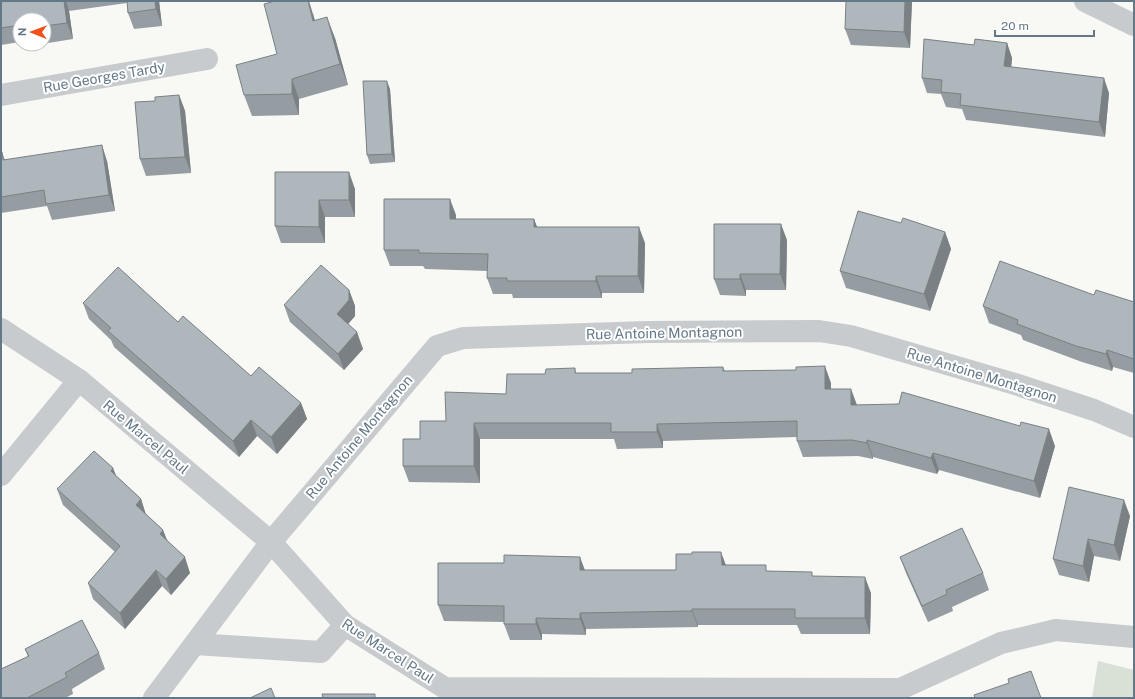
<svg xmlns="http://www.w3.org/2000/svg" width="1135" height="699" viewBox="0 0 1135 699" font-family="'Public Sans',sans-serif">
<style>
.green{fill:#d9e0d5}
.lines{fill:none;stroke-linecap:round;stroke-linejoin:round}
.minor{stroke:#c7cbce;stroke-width:22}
.wall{fill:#969da2}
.shaded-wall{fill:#7a8084}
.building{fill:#aeb7bc;stroke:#7a8084}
.labels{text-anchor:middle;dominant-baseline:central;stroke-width:4;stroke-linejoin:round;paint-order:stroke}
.street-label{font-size:14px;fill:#647888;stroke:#fff}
</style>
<rect width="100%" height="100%" fill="#f8f8f5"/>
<!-- green -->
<path class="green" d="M1098 661 1134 670V698H1092Z"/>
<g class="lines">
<!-- minor -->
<g class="minor">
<path d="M1085 1 1134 25"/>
<path d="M1 95 207 59"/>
<path d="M1 329 79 380 271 542 345 625 445 688 900 689 1001 643 1056 630 1134 637"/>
<path d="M1 475 79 380"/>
<path d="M195 644 321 652 345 625"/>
<path d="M154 698 271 542 437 346 463 338 648 332 819 331 851 336 1015 384 1094 410 1134 427"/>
</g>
</g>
<!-- wall -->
<g class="wall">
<path d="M1 1H159L162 26 134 29 128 13 127 3 69 11 73 39 48 43 46 39H44V20H20V42L1 45Z"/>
<path d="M912 1 910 48 851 45 845 29Z"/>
<path d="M313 14 315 20 335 38 348 85 299 99V115L252 116 244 95 277 54Z"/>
<path d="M1007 43 1012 58 1011 67 1109 93 1105 137 966 120 962 109 946 107 941 94 927 93 922 78 974 45Z"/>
<path d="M390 89 395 162 370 164 367 155Z"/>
<path d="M179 95 185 111 191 173 146 176 140 159 155 101Z"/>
<path d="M1 152H2L5 160 107 161 115 211 52 220 47 206 1 213Z"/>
<path d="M275 172 355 189V217H325V243H281L275 226Z"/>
<path d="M456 215V219H534L537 227 645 243 644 293H602V298H513L512 294H493L487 278 488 271 425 269 423 266H390L384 250Z"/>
<path d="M901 223 945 232 951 249 930 311 846 288 840 271Z"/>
<path d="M787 240 786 290H746V296L720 295 714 279Z"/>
<path d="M349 290 355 306V316L348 324 363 349 344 370 290 322 284 305Z"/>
<path d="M1094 295 1134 302V373L1113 367 1112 371 1082 362 1023 340 1021 335 989 323 983 306Z"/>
<path d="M83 303 178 322 251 376 301 403 307 419 277 454 257 436 239 457 114 347 111 340 89 319Z"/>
<path d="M723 367 725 371 831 383V389L857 405 1055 446 1040 498 939 470 937 474 873 457V459L858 456 803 457 797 441V437L663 441V448L617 449 614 439H480V483L409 482 403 466 420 439 446 421 506 394 575 368 576 373H632Z"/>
<path d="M113 468 116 476 141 499 146 515 163 530 167 540 190 573 171 595 162 586 125 629 93 599 88 583 115 552 63 505 57 489Z"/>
<path d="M1130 516 1120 561 1094 556 1089 582 1059 575 1053 559Z"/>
<path d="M900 557 983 573 989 590 952 607 953 611 928 622 906 573Z"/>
<path d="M726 565 768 571 813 576 871 593 870 634H801L797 625H698V627L586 629V635L542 634V640H510L504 624V622L444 621 438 605 584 570H676Z"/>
<path d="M25 649 99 653 105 669 72 689 73 694 65 698H1L28 657Z"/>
</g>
<!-- shaded-wall -->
<g class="shaded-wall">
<path d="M64 1H66L69 11 73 39 67 23Z"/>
<path d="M155 1H159L162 26 156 9Z"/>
<path d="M308 1H309L313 14 320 42 313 21Z"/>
<path d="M905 1H912L910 48 904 32Z"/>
<path d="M327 17 335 38 348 85 340 64Z"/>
<path d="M1007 43 1012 58 1010 81 1004 66Z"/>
<path d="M1104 78 1109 93 1105 137 1099 122Z"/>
<path d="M292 79 299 99V115L292 94Z"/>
<path d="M387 81 390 89 395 162 392 154Z"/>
<path d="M179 95 185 111 191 173 185 157Z"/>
<path d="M102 145 107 161 115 211 109 195Z"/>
<path d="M349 172 355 189V217L349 200Z"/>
<path d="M450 199 456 215V235L450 219Z"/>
<path d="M319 200 325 217V243L319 227Z"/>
<path d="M534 219 540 235 534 227Z"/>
<path d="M781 224 787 240 786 290 780 274Z"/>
<path d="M639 227 645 243 644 293 638 276Z"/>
<path d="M945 232 951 249 930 311 924 294Z"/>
<path d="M740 274 746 290V296L740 279Z"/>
<path d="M596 276 602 293V298L596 281Z"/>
<path d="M349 290 355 306V316L343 330 337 314Z"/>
<path d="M357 332 363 349 344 370 338 354Z"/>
<path d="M1107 350 1113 367 1112 371 1106 354Z"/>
<path d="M825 366 831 383V406L825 389Z"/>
<path d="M851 389 857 405H851Z"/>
<path d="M301 403 307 419 277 454 271 437Z"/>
<path d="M251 420 257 436 239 457 233 441Z"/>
<path d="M474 423 480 439V483L474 466Z"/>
<path d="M657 424 663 441V448L657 432Z"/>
<path d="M1049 429 1055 446 1040 498 1034 481Z"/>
<path d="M867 440 873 457V459L867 443Z"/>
<path d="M933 453 939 470 937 474 931 458Z"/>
<path d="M113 468 119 484 111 471Z"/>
<path d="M141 499 146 515 136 505Z"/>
<path d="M1124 500 1130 516 1120 561 1114 545Z"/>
<path d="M163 530 169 546 160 534Z"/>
<path d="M1088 539 1094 556 1089 582 1083 566Z"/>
<path d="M721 552 727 568 722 565Z"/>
<path d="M185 557 190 573 171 595 166 579Z"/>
<path d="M580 557 586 573 580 570Z"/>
<path d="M156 570 162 586 125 629 120 613Z"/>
<path d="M865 577 871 593 870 634 865 618Z"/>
<path d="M692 609 698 625V627L692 611Z"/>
<path d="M580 613 586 629V635L580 619Z"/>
<path d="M536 618 542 634V640L536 624Z"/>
</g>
<!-- building -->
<g class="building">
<path d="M1 1H64L67 23 44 26V20H20V25L1 28Z"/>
<path d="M127 1H155L156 9 128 13Z"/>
<path d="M275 1H308L313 21 327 17 340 64 292 79V94L244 95 236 65 277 54 264 4Z"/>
<path d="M846 1H905L904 32 845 29Z"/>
<path d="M924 39 974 45 975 39 1007 43 1004 66 1104 78 1099 122 960 105 961 94 941 92 942 80 922 78Z"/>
<path d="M363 81H387L392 154 367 155Z"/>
<path d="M179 95 185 157 140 159 135 102 155 101V97Z"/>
<path d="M102 145 109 195 46 204 44 190 1 197V152H2L3 160Z"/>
<path d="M275 172H349V200H319V227L275 226Z"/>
<path d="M384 199H450V219H534V227H639L638 276H596V281H507V278H487L488 254 419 253V250H384Z"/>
<path d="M858 211 901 223 903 218 945 232 924 294 840 271Z"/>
<path d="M714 224H781L780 274H740V279H714Z"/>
<path d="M1000 261 1094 295 1096 290 1134 302V359L1107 350 1106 354 1076 346 1017 324 1018 320 983 306Z"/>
<path d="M321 265 349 290V300L337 314 357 332 338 354 284 305Z"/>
<path d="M118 267 178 322 183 316 251 376 259 367 301 403 271 437 251 420 233 441 108 331 111 328 83 303Z"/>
<path d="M825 366V389H851V405L899 404 902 392 1020 426 1021 422 1049 429 1034 481 933 453 931 458 867 440V443L852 440 797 441V421L657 424V432H611V423H474V466H403V439H420V421H446L445 392 506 394 507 374H545L546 369 575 368V373H632V369L723 367V371L796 370V367Z"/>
<path d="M94 451 113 468 111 471 141 499 136 505 163 530 160 534 185 557 166 579 156 570 120 613 88 583 120 546 57 489Z"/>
<path d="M1069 487 1124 500 1114 545 1088 539 1083 566 1053 559Z"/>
<path d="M962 528 983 573 946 590 947 594 922 606 900 557Z"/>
<path d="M692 552H721L722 565H766V571L812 572V576L865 577V618H795V609H692V611L580 613V619L536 618V624H504V606L438 605V563H504V555L580 557V570H676V554H692Z"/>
<path d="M82 620 99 653 65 673 67 677 27 698H1V669L29 656 25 649Z"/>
<path d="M1031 671 1041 698H975L974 695 1009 683 1008 679Z"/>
<path d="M271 688 275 698H250Z"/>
<path d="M322 694H375V698H305H323Z"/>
</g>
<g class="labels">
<!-- street labels -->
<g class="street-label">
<text transform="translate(104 77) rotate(-10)">Rue Georges Tardy</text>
<text transform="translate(664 333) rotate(-1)">Rue Antoine Montagnon</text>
<text transform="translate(982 375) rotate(17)">Rue Antoine Montagnon</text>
<text transform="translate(146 437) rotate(40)">Rue Marcel Paul</text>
<text transform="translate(359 437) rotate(-50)">Rue Antoine Montagnon</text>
<text transform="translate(388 651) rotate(33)">Rue Marcel Paul</text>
</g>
</g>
<!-- border -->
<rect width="1135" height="699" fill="none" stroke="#647888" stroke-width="4"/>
<!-- north arrow -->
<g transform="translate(32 32) rotate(271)"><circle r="19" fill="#ffffff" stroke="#c1c9cf"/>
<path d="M0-3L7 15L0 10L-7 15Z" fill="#f2501b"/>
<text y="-6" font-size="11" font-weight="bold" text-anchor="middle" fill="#647888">N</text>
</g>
<!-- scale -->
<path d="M995 30v6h99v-6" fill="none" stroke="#647888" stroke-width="2"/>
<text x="1001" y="30" font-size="12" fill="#647888" stroke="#ffffff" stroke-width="3" paint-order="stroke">20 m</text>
</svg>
